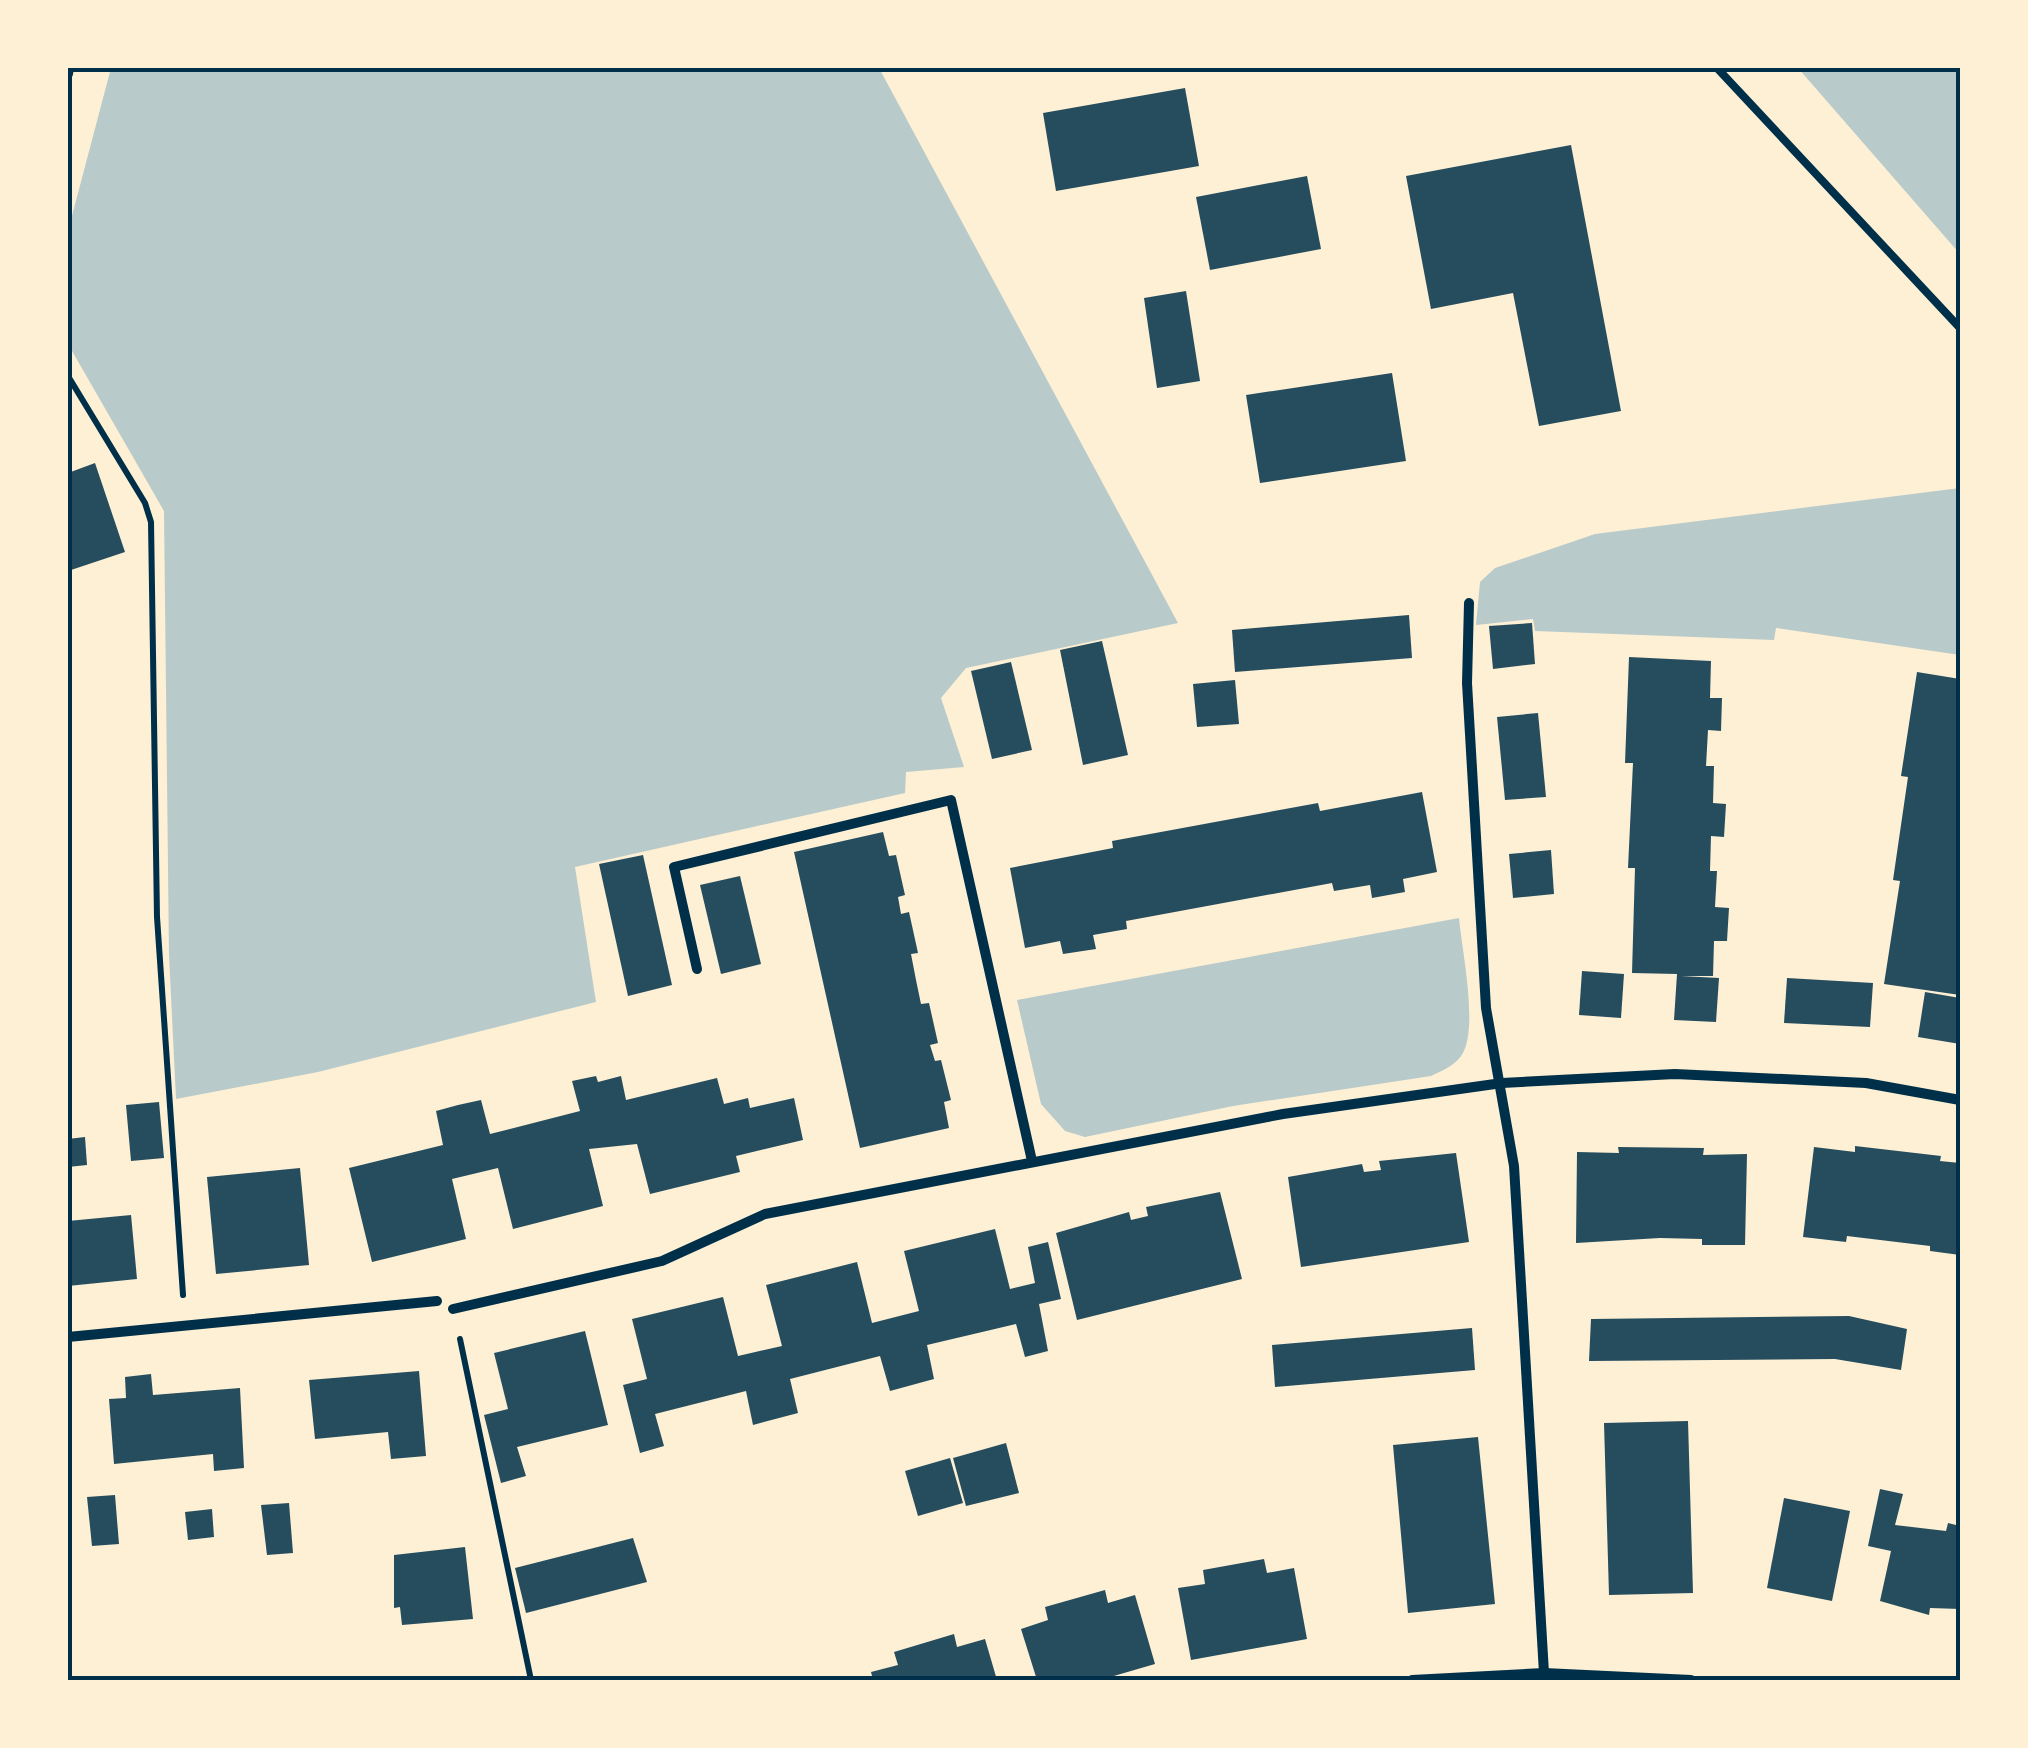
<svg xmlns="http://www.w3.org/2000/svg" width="2028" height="1748" viewBox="0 0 2028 1748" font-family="'Open Sans',sans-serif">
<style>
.green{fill:#b9caca}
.building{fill:#264d5e}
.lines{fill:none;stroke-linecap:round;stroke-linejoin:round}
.path{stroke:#003049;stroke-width:6}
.service{stroke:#003049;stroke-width:8}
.minor{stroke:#003049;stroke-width:10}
.neatline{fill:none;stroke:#003049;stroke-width:4}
</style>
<rect width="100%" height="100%" fill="#fdf0d5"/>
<!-- green -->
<g class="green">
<path d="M111 68H879L1178 623 966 668 941 698 964 767 906 772 905 793 575 867 596 1002 318 1072 176 1099 169 955 164 511 68 344V231Z"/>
<path d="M1798 68H1960V254Z"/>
<path d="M1960 488V655L1776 628 1774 640 1535 631 1533 619 1476 625 1480 582 1495 568 1595 534Z"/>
<path d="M1459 918C1462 951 1478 1025 1463 1053 1456 1065 1444 1070 1431 1076L1233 1106 1085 1137 1065 1131 1041 1104 1017 1000Z"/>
</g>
<!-- building -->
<g class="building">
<path d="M1185 88 1199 166 1056 191 1043 113Z"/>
<path d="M1571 145 1621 411 1539 426 1513 293 1431 309 1406 176Z"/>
<path d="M1307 176 1321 249 1210 270 1196 197Z"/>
<path d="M1186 291 1200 381 1157 388 1144 298Z"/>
<path d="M1392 373 1406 461 1260 483 1246 395Z"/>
<path d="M95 463 125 552 68 571V473Z"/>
<path d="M1409 615 1412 658 1235 672 1232 630Z"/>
<path d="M1532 623 1535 664 1493 669 1489 626Z"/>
<path d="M1102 641 1128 755 1083 765 1060 650Z"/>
<path d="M1629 657 1711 661 1710 698H1722L1721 731 1708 730 1706 766H1714L1713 803 1726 804 1724 837 1711 836 1710 871H1717L1715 907 1729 908 1727 941H1714L1713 976H1681L1719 978 1716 1022 1674 1020 1677 974 1632 973 1635 868H1628L1633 763H1625Z"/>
<path d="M1011 662 1032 750 992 759 971 671Z"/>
<path d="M1917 672 1960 679V995L1884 984 1900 881 1893 880 1908 777 1901 776Z"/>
<path d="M1235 680 1239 724 1197 727 1193 684Z"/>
<path d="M1538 713 1546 797 1505 800 1497 717Z"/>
<path d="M1422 792 1437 872 1403 879 1405 892 1372 898 1370 885 1334 891 1332 883 1126 921 1127 929 1093 935 1096 949 1063 954 1060 941 1025 948 1010 868 1113 848 1112 841 1318 803 1320 811Z"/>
<path d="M883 832 889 856 896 855 905 895 898 897 901 914 909 912 918 953 911 954 916 980 921 1004 929 1003 938 1043 930 1045 935 1061 941 1060 951 1100 944 1102 949 1128 860 1148 794 852Z"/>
<path d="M1551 850 1554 894 1513 898 1509 854Z"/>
<path d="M643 855 672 985 628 996 599 864Z"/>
<path d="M740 876 761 964 721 974 700 885Z"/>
<path d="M1582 971 1624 974 1621 1018 1579 1015Z"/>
<path d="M1787 978 1873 983 1870 1027 1784 1023Z"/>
<path d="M1925 992 1960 998V1044L1918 1037Z"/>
<path d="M596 1076 598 1082 621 1076 626 1100 717 1078 724 1104 748 1098 750 1108 794 1098 803 1140 736 1156 740 1172 650 1194 637 1144 589 1149 603 1206 513 1229 498 1168 452 1179 466 1239 372 1262 349 1168 443 1145 436 1111 458 1105 481 1100 490 1134 580 1111 572 1081Z"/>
<path d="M159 1102 164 1158 131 1161 126 1105Z"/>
<path d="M85 1137 87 1165 68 1167V1139Z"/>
<path d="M1855 1146 1941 1156 1940 1161 1960 1163V1255L1930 1251V1246L1847 1236 1846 1242 1803 1237 1814 1147 1855 1152Z"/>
<path d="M1618 1147 1704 1148 1703 1155 1747 1154 1745 1245H1702V1239L1660 1238 1576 1243 1577 1152 1619 1153Z"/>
<path d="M1456 1153 1469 1242 1301 1267 1288 1177 1362 1164 1364 1172 1381 1170 1379 1161Z"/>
<path d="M300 1168 309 1265 216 1274 207 1177Z"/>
<path d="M1220 1192 1242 1279 1077 1320 1056 1233 1129 1212 1131 1220 1148 1216 1146 1207Z"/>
<path d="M131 1215 137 1279 68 1286V1221Z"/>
<path d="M995 1229 1010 1289 1035 1283 1028 1247 1048 1242 1061 1299 1039 1304 1048 1351 1025 1357 1016 1324 927 1345 934 1379 890 1391 880 1356 790 1379 798 1413 753 1425 746 1391 655 1414 664 1446 640 1453 623 1385 647 1379 632 1319 723 1297 738 1356 782 1346 766 1285 857 1262 872 1323 919 1311 904 1251Z"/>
<path d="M1849 1316 1907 1329 1901 1370 1835 1359 1589 1361 1591 1319Z"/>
<path d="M1472 1328 1475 1370 1275 1387 1272 1345Z"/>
<path d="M585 1331 608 1425 517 1447 526 1476 501 1483 484 1415 508 1409 494 1353Z"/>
<path d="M419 1371 426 1456 391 1459 388 1432 315 1439 309 1380Z"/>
<path d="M151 1374 153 1395 240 1388 244 1468 214 1471 213 1454 114 1464 109 1399 126 1398 125 1377Z"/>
<path d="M1688 1421 1693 1593 1609 1595 1604 1423Z"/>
<path d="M1478 1437 1495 1604 1408 1613 1393 1445Z"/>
<path d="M1006 1443 1019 1493 966 1506 953 1458Z"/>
<path d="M950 1458 963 1503 918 1516 905 1471Z"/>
<path d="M1880 1489 1903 1494 1895 1525 1946 1531 1948 1523 1960 1526V1609L1930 1608 1929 1615 1880 1601 1891 1551 1868 1546Z"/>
<path d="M115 1495 119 1544 92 1546 87 1497Z"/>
<path d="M1784 1498 1850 1511 1832 1601 1767 1588Z"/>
<path d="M289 1503 293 1553 267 1555 261 1505Z"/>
<path d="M212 1509 214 1537 188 1540 185 1512Z"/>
<path d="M633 1538 647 1582 526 1613 515 1568Z"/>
<path d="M465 1547 473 1619 402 1625 400 1607 394 1608V1555Z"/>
<path d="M1264 1559 1267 1573 1294 1568 1307 1639 1191 1660 1178 1588 1205 1584 1203 1570Z"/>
<path d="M1105 1590 1108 1603 1135 1595 1155 1664 1100 1680H1037L1021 1629 1048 1620 1045 1607Z"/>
<path d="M954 1634 957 1647 985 1639 997 1680H873L871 1672 898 1665 894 1652Z"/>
</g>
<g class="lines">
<!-- path -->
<g class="path">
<path d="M68 376 145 503 151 522 157 917 183 1295"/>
<path d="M460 1339 531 1680"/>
</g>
<!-- service -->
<path class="service" d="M1717 68 1960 328"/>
<!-- minor -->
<g class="minor">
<path d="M68 74 69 68"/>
<path d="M1469 603 1467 683 1486 1008 1514 1166 1544 1673"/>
<path d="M697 969 674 867 951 800 1032 1161"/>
<path d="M453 1309 662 1261 765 1214 1283 1114 1502 1083 1675 1074 1866 1083 1960 1100"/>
<path d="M68 1337 437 1301"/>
<path d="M1412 1680 1544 1673 1691 1680"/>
</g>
</g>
<!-- border -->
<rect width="2028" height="1748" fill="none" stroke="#fdf0d5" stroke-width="140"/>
<rect x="70" y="70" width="1888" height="1608" class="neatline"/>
</svg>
